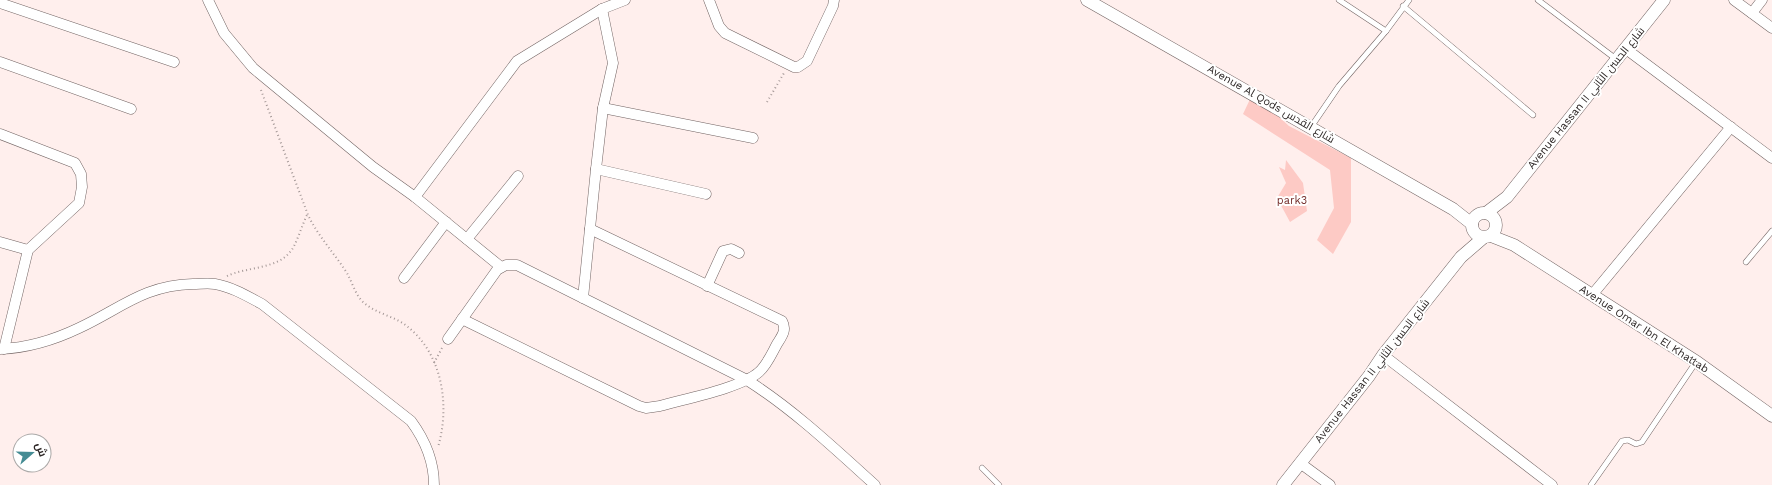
<svg xmlns="http://www.w3.org/2000/svg" width="1772" height="485" viewBox="0 0 1772 485" font-family="'Work Sans',Cairo,sans-serif">
<style>
.green{fill:#fdcac5}
.lines{fill:none;stroke-linecap:round;stroke-linejoin:round}
.service-casing{stroke:#726463;stroke-width:6}
.minor-casing{stroke:#726463;stroke-width:11}
.tertiary-casing{stroke:#726463;stroke-width:13}
.path{stroke:#a59998;stroke-width:2;stroke-dasharray:1 3;stroke-linecap:butt}
.service{stroke:#fff;stroke-width:5}
.minor{stroke:#fff;stroke-width:10}
.tertiary{stroke:#fff;stroke-width:12}
.labels{text-anchor:middle;dominant-baseline:central;stroke-width:4;stroke-linejoin:round;paint-order:stroke}
.street-label{font-size:11px;fill:#2d2726;stroke:#fff}
.park-label{font-size:11px;fill:#76302d;stroke:#fff}
</style>
<rect width="100%" height="100%" fill="#ffefed"/>
<!-- green -->
<g class="green">
<path d="M1253 93 1289 126 1351 158V222L1333 254 1317 240 1334 208 1330 170 1243 114Z"/>
<path d="M1286 160 1303 183 1307 211 1290 222 1277 198 1286 183 1279 167 1285 170Z"/>
</g>
<g class="lines">
<defs>
<g id="service">
<path d="M1339 0 1386 31"/>
<path d="M1538 0 1616 59"/>
<path d="M1403 6 1533 115"/>
<path d="M1311 127 1339 86 1386 31 1409 0"/>
<path d="M1746 262 1772 231"/>
<path d="M982 468 999 485"/>
<path d="M1591 485 1622 441 1628 440 1636 444 1642 442 1696 362"/>
</g>
<g id="minor">
<path d="M208 0 224 33 253 68 373 167 415 197 501 267"/>
<path d="M709 0 719 26 725 33 794 67H798L807 61 833 6 834 0"/>
<path d="M1734 0 1772 28"/>
<path d="M0 3 174 62"/>
<path d="M1752 13 1762 0"/>
<path d="M1626 49 1772 158"/>
<path d="M0 62 131 109"/>
<path d="M603 108 753 138"/>
<path d="M0 134 75 163 81 174 82 187 79 203 28 250 4 349"/>
<path d="M596 169 706 194"/>
<path d="M415 197 517 61 602 9 625 0"/>
<path d="M467 239 518 176"/>
<path d="M0 242 28 250"/>
<path d="M404 278 446 222"/>
<path d="M707 286 723 251 731 249 739 253"/>
<path d="M1592 295 1731 127"/>
<path d="M583 298 596 169 603 108 613 63 602 9"/>
<path d="M462 319 639 406 646 408 660 406C684 399 741 388 759 372 767 365 772 353 777 344 782 336 787 330 782 321L590 229"/>
<path d="M448 339 497 270 506 265H517L747 380C794 410 834 448 875 485"/>
<path d="M0 349C27 348 54 340 79 328 120 309 144 285 193 284 200 284 208 283 215 284 232 287 247 296 262 304L411 421C425 440 434 461 434 485"/>
<path d="M1383 355 1552 485"/>
<path d="M1300 463 1330 485"/>
</g>
<g id="tertiary">
<path d="M1087 0 1453 209 1472 224"/>
<circle cx="1484" cy="225" r="12"/>
<path d="M1486 213 1507 197 1664 0"/>
<path d="M1491 236 1514 245 1697 362 1772 416"/>
<path d="M1283 485 1369 376 1383 355 1461 257 1483 238"/>
</g>
</defs>
<!-- service casing -->
<use href="#service" class="service-casing"/>
<!-- minor casing -->
<use href="#minor" class="minor-casing"/>
<!-- tertiary casing -->
<use href="#tertiary" class="tertiary-casing"/>
<!-- path -->
<g class="path">
<path d="M261 90 308 215C318 236 334 253 347 273 352 282 355 294 363 302 376 314 395 316 408 327 443 355 450 407 438 447"/>
<path d="M767 102 784 73"/>
<path d="M227 276C246 267 277 269 290 252 296 246 302 225 307 215"/>
<path d="M434 363 442 348"/>
</g>
<!-- service -->
<use href="#service" class="service"/>
<!-- minor -->
<use href="#minor" class="minor"/>
<!-- tertiary -->
<use href="#tertiary" class="tertiary"/>
</g>
<g class="labels">
<!-- street labels -->
<g class="street-label">
<text transform="translate(1586 98) rotate(-51)">Avenue Hassan II شارع الحسن الثاني</text>
<text transform="translate(1271 104) rotate(30)">Avenue Al Qods شارع القدس</text>
<text transform="translate(1644 329) rotate(33)">Avenue Omar Ibn El Khattab</text>
<text transform="translate(1372 371) rotate(-52)">Avenue Hassan II شارع الحسن الثاني</text>
</g>
<!-- park labels -->
<g class="park-label">
<text x="1292" y="200">park3</text>
</g>
</g>
<!-- north arrow -->
<g transform="translate(32 453) rotate(70)"><circle r="19" fill="#ffffff" stroke="#aba9a8"/>
<path d="M0-3L7 15L0 10L-7 15Z" fill="#448b93"/>
<text y="-6" font-size="11" font-weight="bold" text-anchor="middle" fill="#2d2726">ش</text>
</g>
</svg>
